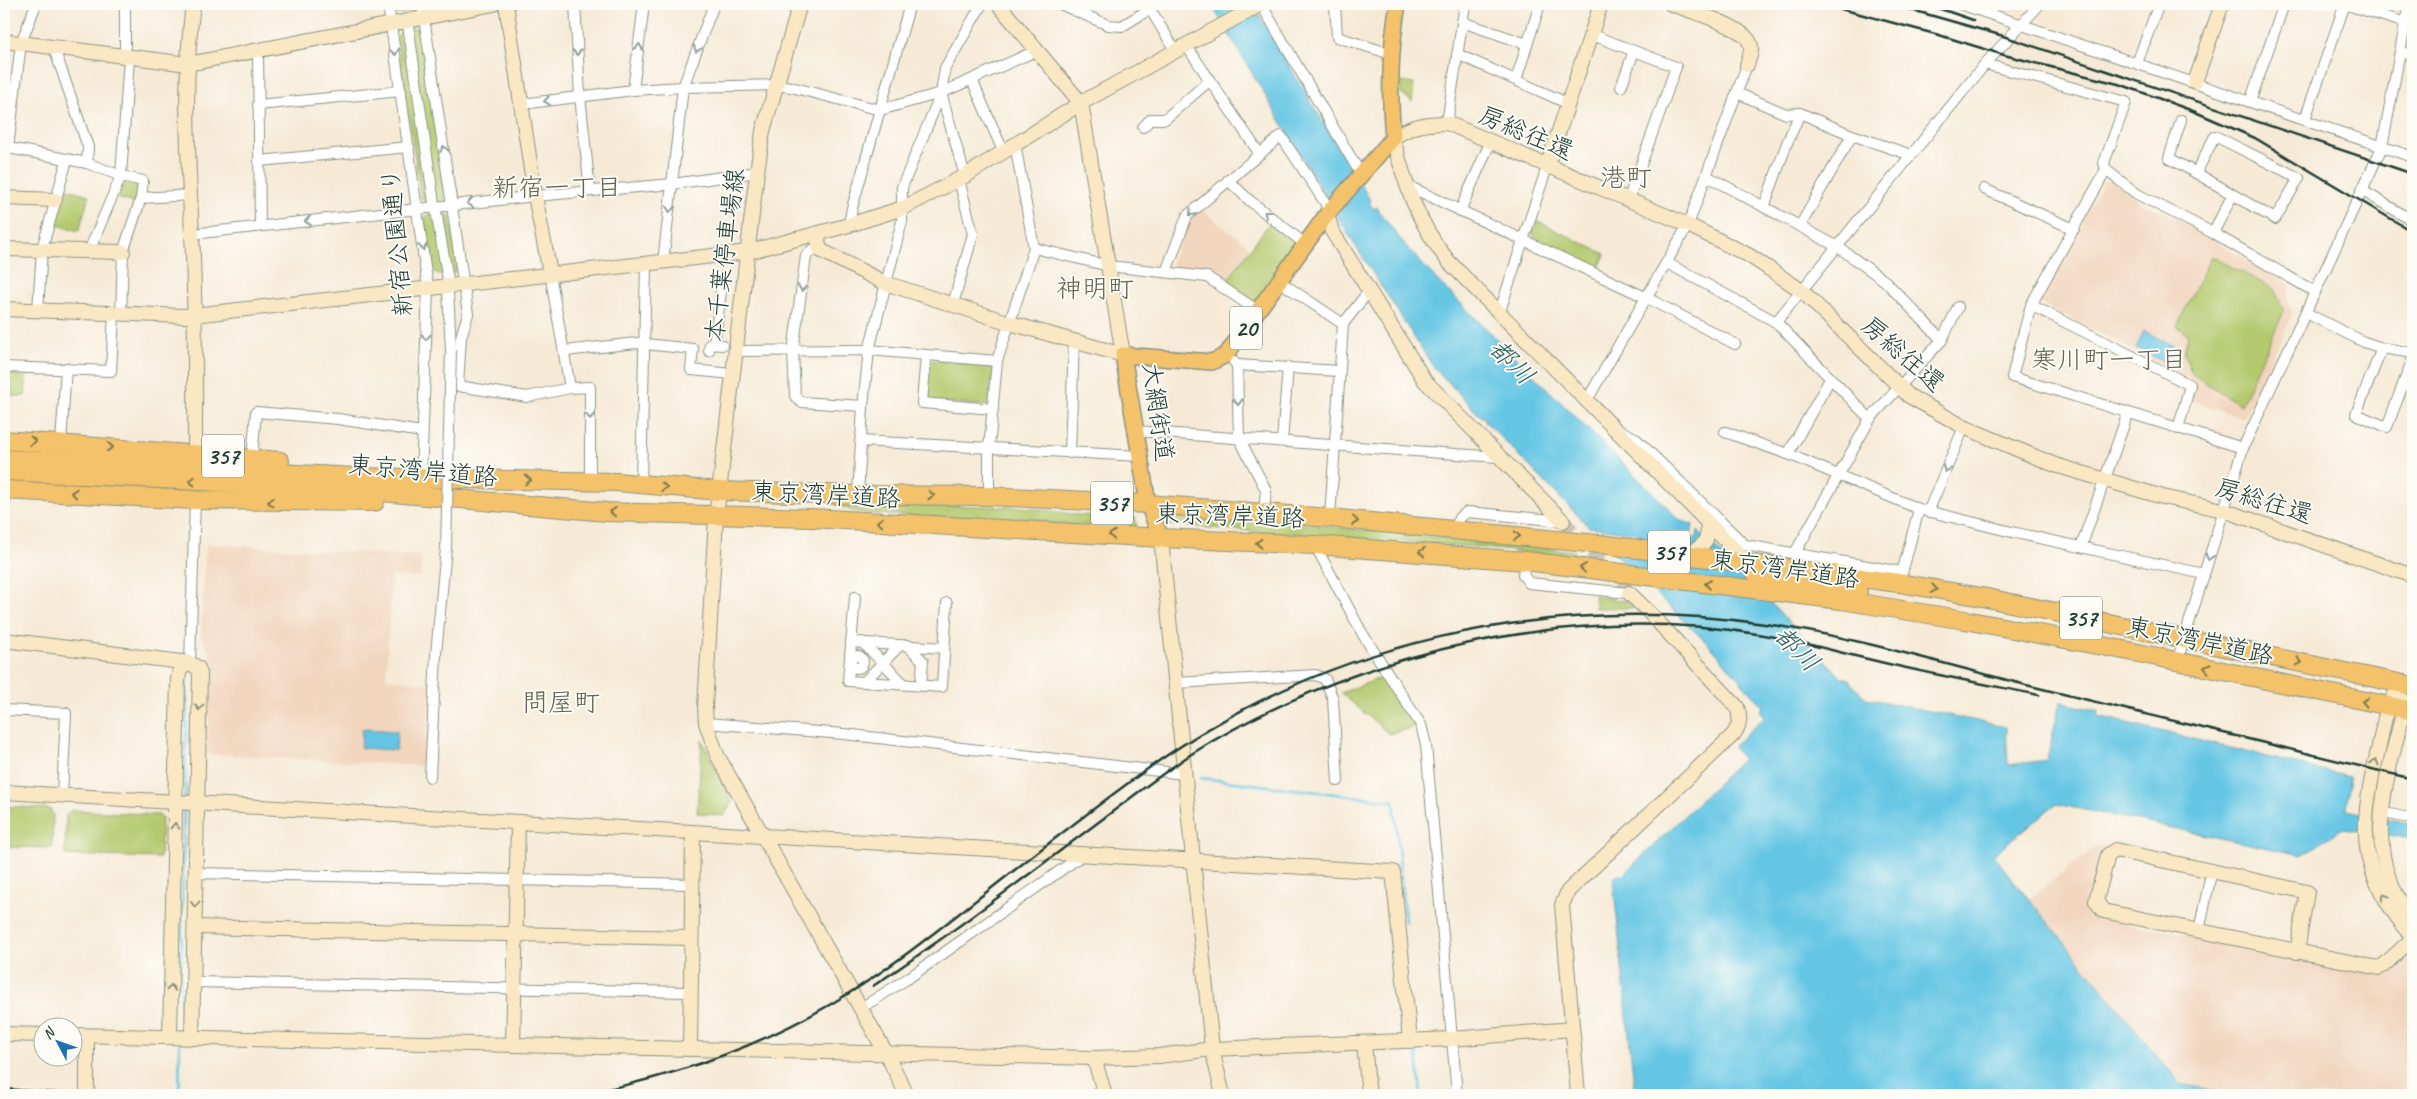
<svg xmlns="http://www.w3.org/2000/svg" width="2417" height="1099" viewBox="0 0 2417 1099" font-family="Caveat,'Klee One',sans-serif">
<style>
.built{fill:#f1d5bd}
.green{fill:#b4c96d;stroke:#6a8350}
.water{fill:#65c6e4;stroke:#42828c}
.lines{fill:none;stroke-linecap:round;stroke-linejoin:round}
.stream{stroke:#65c6e4;stroke-width:2.5}
.river{stroke:#65c6e4;stroke-width:16}
.secondary-tunnel{stroke:#cbc7b6;stroke-width:14;stroke-dasharray:14 7;stroke-linecap:butt}
.street-casing{stroke:#8a9485;stroke-width:12}
.secondary-casing{stroke:#8a9485;stroke-width:16}
.primary-casing{stroke:#8a9485;stroke-width:18}
.highway-casing{stroke:#8a9485;stroke-width:20}
.street{stroke:#fff;stroke-width:10}
.secondary{stroke:#fae7c3;stroke-width:14}
.primary{stroke:#f3c26a;stroke-width:15}
.highway{stroke:#f3c26a;stroke-width:18}
.rail{stroke:#1f3d34;stroke-width:2.5}
.street-bridge-casing{stroke:#8a9485;stroke-width:12;stroke-linecap:butt}
.street-bridge{stroke:#fff;stroke-width:10}
.oneway{stroke:#8f9e9a}
.oneway2{stroke:#7e794c}
.oneway3{stroke:#8c927c}
.labels{text-anchor:middle;dominant-baseline:central;stroke-width:4;stroke-linejoin:round;paint-order:stroke}
.shield{fill:#fdfcf7;stroke:#62766e;stroke-width:1}
.shield-label{font-size:24px;font-weight:bold;fill:#1f3d34}
.street-label{font-size:25px;fill:#1f3d34;stroke:#fdfcf7}
.neighbourhood-label{font-size:26px;fill:#646552;stroke:#fdfcf7}
.water-label{font-size:26px;font-style:italic;fill:#305f60;stroke:#fdfcf7}
</style>
<rect width="100%" height="100%" fill="#fdfcf7"/>
<filter id="ink" filterUnits="userSpaceOnUse"><feTurbulence type="fractalNoise" baseFrequency=".02" numOctaves="2"/><feDisplacementMap in="SourceGraphic" scale="10" xChannelSelector="R" yChannelSelector="G"/><feConvolveMatrix kernelMatrix="1 2 1 2 8 2 1 2 1" color-interpolation-filters="sRGB"/></filter>
<filter id="wash" filterUnits="userSpaceOnUse"><feTurbulence type="fractalNoise" baseFrequency=".0096" numOctaves="4" result="noise"/><feDisplacementMap in="SourceGraphic" scale="20" xChannelSelector="R" yChannelSelector="G"/><feGaussianBlur stdDeviation="1.12" result="paint"/><feColorMatrix in="noise" values="0 0 0 0 0 0 0 0 0 0 0 0 0 0 0 0 0 1.4 0 .05"/><feComposite in="paint" operator="in"/></filter>
<g filter="url(#wash)">
<rect width="100%" height="100%" fill="#f6ead6"/>
<!-- built -->
<g class="built">
<path d="M2111 179 2145 206 2155 208 2180 220 2290 285 2287 298 2293 313 2244 418 2189 400 2195 382 2042 304 2039 300 2103 182Z"/>
<path d="M1199 208 1250 247 1224 282 1204 272 1175 268 1171 263 1191 216Z"/>
<path d="M206 544 421 556 420 577 392 576 386 678 431 684 425 766 207 754 210 653 201 638Z"/>
<path d="M2098 845 2105 846 2091 913 2096 918 2384 972 2404 952 2413 959V1095H2241L2180 1083 2029 899Z"/>
</g>
<!-- green -->
<g class="green">
<path d="M392 4H417L415 11 397 14 393 11Z"/>
<path d="M416 28 422 31 447 195 443 201 426 202 421 198 397 37 401 31Z"/>
<path d="M1401 82 1414 84 1412 102 1401 93Z"/>
<path d="M125 182H137L140 187 135 204 118 198Z"/>
<path d="M64 188 89 195 79 231 54 224Z"/>
<path d="M444 212 450 216 458 267 454 273 437 274 432 270 424 219 428 214Z"/>
<path d="M1271 221 1298 243 1258 300 1252 301 1225 283Z"/>
<path d="M1537 221 1605 254 1598 271 1537 241 1532 233Z"/>
<path d="M2211 256 2274 289 2284 311 2241 405 2192 374 2184 353 2188 334 2177 326Z"/>
<path d="M931 360 987 365 993 369 990 402 987 406 928 401 925 398 928 361Z"/>
<path d="M4 371 27 372 25 396H4Z"/>
<path d="M832 503 1023 507 1079 515 1135 517 1137 525 1135 528 872 514 852 511Z"/>
<path d="M1192 516 1252 519 1573 551 1579 558 1475 547 1169 525 1167 521 1169 518Z"/>
<path d="M1594 595 1629 602 1639 608H1595Z"/>
<path d="M1383 677 1419 726 1389 734 1341 693Z"/>
<path d="M702 740 732 802 724 816 697 813Z"/>
<path d="M4 806 50 809 53 814 52 848 4 847Z"/>
<path d="M71 810 159 815 162 819 160 858 65 855 66 815Z"/>
</g>
<!-- water -->
<g class="water">
<path d="M1211 4H1252L1370 200 1369 202 1373 209 1376 207 1404 244 1437 280 1680 520 1693 525 1691 535 1682 539 1589 527 1485 421 1484 416 1482 418 1432 365 1346 231 1348 230 1343 226Z"/>
<path d="M2144 331 2176 347 2167 364 2136 348Z"/>
<path d="M1698 531 1769 601 1841 677 1850 679 1853 685 1866 698 2006 727 2008 765 2047 760 2060 702 2099 711 2098 716 2350 777 2346 810 2413 824V839L2343 828 2302 855 2056 804 1993 855 2180 1084 2238 1095H1635L1613 879 1619 873 1622 876 1743 759 1733 747 1765 716 1760 711 1763 707 1714 650 1593 532 1687 544 1697 537Z"/>
<path d="M362 729 397 731 396 750 361 748Z"/>
</g>
<g class="lines">
<!-- stream -->
<g class="stream">
<path d="M1201 778 1394 801 1405 922"/>
<path d="M185 799 187 678"/>
<path d="M180 1034 184 807"/>
<path d="M1416 1044 1421 1095"/>
<path d="M179 1095 180 1042"/>
</g>
<!-- river -->
<path class="river" d="M1632 519 1668 555"/>
</g>
</g>
<g filter="url(#ink)">
<g class="lines">
<!-- secondary-tunnel -->
<path class="secondary-tunnel" d="M1563 521 1629 593"/>
<defs>
<g id="street">
<path d="M388 4 428 288 421 478"/>
<path d="M422 4 468 314 461 337 458 386 527 397 570 388 590 387V482"/>
<path d="M575 4 580 96 590 191"/>
<path d="M1060 4 1108 25 1122 26 1150 9"/>
<path d="M1147 4 1175 50"/>
<path d="M1261 4 1360 173"/>
<path d="M1335 4 1337 37 1391 54"/>
<path d="M1960 4 2413 157"/>
<path d="M2344 4 2406 23"/>
<path d="M1462 22 1527 44"/>
<path d="M408 25 434 203"/>
<path d="M1590 34 1676 67 1628 201"/>
<path d="M1186 45 1259 153"/>
<path d="M54 48 88 147 87 163"/>
<path d="M258 51 260 226"/>
<path d="M2401 51 2413 56"/>
<path d="M1457 54 1569 104"/>
<path d="M125 57V4"/>
<path d="M2137 63 2159 4"/>
<path d="M1985 64 2126 102 2104 163 2106 170 2137 194 2213 233 2315 292"/>
<path d="M972 80 1003 151"/>
<path d="M1516 80 1540 4"/>
<path d="M1621 87 1634 51"/>
<path d="M633 90 644 4"/>
<path d="M941 93 965 176"/>
<path d="M1737 93 1786 114 1800 113 1852 135 1911 155"/>
<path d="M2250 102 2284 4"/>
<path d="M522 104 633 90 683 87 776 85 791 87 880 110 941 93 1038 50"/>
<path d="M258 105 401 91"/>
<path d="M2305 119 2345 4"/>
<path d="M2181 120 2169 158 2196 173"/>
<path d="M1447 123 1465 4"/>
<path d="M1143 127 1151 119H1165L1209 81"/>
<path d="M2215 136 2299 178 2275 219 2196 173Z"/>
<path d="M4 147 87 163 121 176 143 181 141 198 123 252 121 315"/>
<path d="M8 148 21 43 36 4"/>
<path d="M259 161 409 147"/>
<path d="M2106 170 2031 305 2012 377 2243 448"/>
<path d="M1707 176 1838 247 1885 281 1942 340"/>
<path d="M1228 180 1249 200 1305 244"/>
<path d="M1406 185 1647 298 1735 344"/>
<path d="M1984 189 2074 229"/>
<path d="M2363 191 2413 221"/>
<path d="M141 198 190 195"/>
<path d="M1764 207 1787 143 1800 113"/>
<path d="M436 211 448 280"/>
<path d="M1460 211 1490 143"/>
<path d="M849 225 852 208 910 4"/>
<path d="M1800 226 1852 135"/>
<path d="M2213 233 2232 196"/>
<path d="M192 234 535 196 673 184 757 172"/>
<path d="M1034 248 1109 266 1207 277 1258 311"/>
<path d="M820 250H812L806 256 793 351 795 396 801 402 863 406"/>
<path d="M89 251 121 176 129 58"/>
<path d="M663 263 683 87 714 4"/>
<path d="M1667 263 1776 322 1870 419"/>
<path d="M1166 272 1187 216 1281 136 1326 204 1327 214"/>
<path d="M550 273 570 388"/>
<path d="M1279 281 1343 324"/>
<path d="M448 291 451 350"/>
<path d="M953 304 973 234 959 180"/>
<path d="M2031 305 2190 385 2178 429"/>
<path d="M38 310 42 249 67 160"/>
<path d="M2306 313 2364 342 2382 348 2413 353"/>
<path d="M1499 314 1547 167"/>
<path d="M1776 322 1985 64 2040 4"/>
<path d="M714 344 723 277"/>
<path d="M2382 348 2356 414 2387 427 2413 358"/>
<path d="M565 351 636 343 693 349 691 370 733 374"/>
<path d="M709 351 710 344 722 345"/>
<path d="M736 351 869 350 997 361"/>
<path d="M926 355 922 403 993 409"/>
<path d="M1234 362 1237 365 1339 371"/>
<path d="M1237 365 1239 438 1266 490 1264 512"/>
<path d="M4 367 111 371 114 314"/>
<path d="M1586 402 1688 225 1747 65"/>
<path d="M1135 431 1498 457"/>
<path d="M1621 431 1635 438 1745 545 1902 572"/>
<path d="M1725 432 1788 454 1919 509 2016 533 2204 574"/>
<path d="M860 441 1140 456"/>
<path d="M1282 441 1288 367"/>
<path d="M61 443 66 368"/>
<path d="M1070 453 1074 341"/>
<path d="M1788 454 1830 379"/>
<path d="M252 459 256 412 338 419 422 432"/>
<path d="M641 485 646 265"/>
<path d="M858 495 863 406 869 350 902 221V187L941 93 945 68 982 4"/>
<path d="M989 496V448L997 361 1034 248 1015 144"/>
<path d="M1928 512 1964 427"/>
<path d="M1330 518 1343 324 1369 291"/>
<path d="M1455 530 1459 518 1467 512 1563 521"/>
<path d="M1315 545 1362 633 1421 725 1426 745 1457 1095"/>
<path d="M2081 547 2128 413"/>
<path d="M1795 553 1870 419 1942 340 1958 307"/>
<path d="M1525 561 1523 575 1529 583 1629 593"/>
<path d="M1901 577 1919 509"/>
<path d="M855 597 848 681 942 687 947 603"/>
<path d="M851 642 944 648"/>
<path d="M862 642 904 684"/>
<path d="M907 645 923 661 921 685"/>
<circle cx="857" cy="662" r="6"/>
<path d="M2177 662 2243 448 2382 147 2409 4"/>
<path d="M190 663 195 500"/>
<path d="M864 682 900 645"/>
<path d="M1176 683 1316 675 1325 679 1333 699 1338 781"/>
<path d="M4 710 66 713 62 796"/>
<path d="M706 723 844 734 1184 774"/>
<path d="M430 777 436 654 446 548"/>
<path d="M2380 812 2413 819"/>
<path d="M196 873 691 884"/>
<path d="M2199 931 2212 869"/>
<path d="M194 982 689 992"/>
<path d="M861 1008 910 977 1081 856"/>
</g>
<g id="secondary">
<path d="M193 4C183 79 188 158 192 234 196 307 195 380 195 453"/>
<path d="M506 4 535 196 550 273"/>
<path d="M800 4 763 131 757 172 716 517 705 707 706 723 717 755 886 1053 907 1095"/>
<path d="M1671 4C1688 10 1744 26 1750 43 1753 50 1749 58 1747 65"/>
<path d="M4 41 188 64 494 4"/>
<path d="M2195 82 2222 4"/>
<path d="M1547 167 1601 4"/>
<path d="M4 198 55 200"/>
<path d="M1327 214 1332 231 1425 381 1563 521"/>
<path d="M817 234 820 250 885 283 1010 323 1123 355 1081 103 998 4"/>
<path d="M4 249 123 252"/>
<path d="M4 309 185 316 748 252 849 225 903 208 965 176 1081 103 1261 4"/>
<path d="M1161 538 1212 1049 1223 1095"/>
<path d="M1686 554C1704 547 1710 541 1707 522"/>
<path d="M1747 562 1449 262C1417 222 1406 187 1393 138 1410 126 1426 123 1447 123L1688 225 1750 256 1802 291 1909 396 1964 427 2055 465 2163 497 2223 510 2413 576"/>
<path d="M4 640 190 663 198 668 200 674 192 1038"/>
<path d="M2402 684C2398 691 2391 699 2388 707 2383 722 2381 740 2377 755 2358 833 2359 874 2413 937"/>
<path d="M2403 700 2404 709C2387 779 2358 857 2413 918"/>
<path d="M4 792C467 818 929 849 1393 872L1410 1041"/>
<path d="M195 927 690 938"/>
<path d="M2297 952 2307 892 2115 850 2108 855 2096 901 2103 911 2379 968 2384 965 2413 938"/>
<path d="M4 1034 42 1035"/>
<path d="M72 1035 1094 1058 1159 1056 1212 1049 1452 1039 1572 1029"/>
<path d="M170 1037 178 679 180 669 190 663"/>
<path d="M1364 1044 1369 1095"/>
<path d="M513 1045 518 823"/>
<path d="M690 1049 693 834"/>
<path d="M1094 1058 1105 1095"/>
<path d="M87 1095V1036"/>
<path d="M1578 1095 1562 905 1568 891 1733 735C1740 725 1741 718 1737 707L1649 612 1629 593"/>
</g>
<path id="primary" d="M1161 538 1148 504 1123 355 1212 362 1226 355 1327 214 1393 138C1389 90 1390 51 1398 4"/>
<g id="highway">
<path d="M4 440 280 461"/>
<path d="M4 459 357 477 616 482 720 491 858 495 989 496 1148 504 1330 518 1608 545 1899 583 1982 597 2413 686"/>
<path d="M4 471 336 488 607 512 811 518 1161 538 1315 545 1525 561 1841 600 1965 620 2129 651 2413 711"/>
<path d="M4 490 195 500 375 502"/>
<path d="M1747 562 1755 572 1770 580 1858 592"/>
</g>
</defs>
<!-- street casing -->
<use href="#street" class="street-casing"/>
<!-- secondary casing -->
<use href="#secondary" class="secondary-casing"/>
<!-- primary casing -->
<use href="#primary" class="primary-casing"/>
<!-- highway casing -->
<use href="#highway" class="highway-casing"/>
<!-- street -->
<use href="#street" class="street"/>
<!-- secondary -->
<use href="#secondary" class="secondary"/>
<!-- primary -->
<use href="#primary" class="primary"/>
<!-- highway -->
<use href="#highway" class="highway"/>
<!-- rail -->
<g class="rail">
<path d="M1822 4 1939 35 2004 55 2122 85 2193 111 2255 138 2413 232"/>
<path d="M1891 4 2000 35 2413 174"/>
<path d="M1926 4 1973 20"/>
<path d="M873 986C951 934 1025 877 1100 821 1131 798 1161 774 1193 753 1355 652 1568 603 1757 634 1797 640 1836 652 1876 661 1930 674 1984 684 2039 695"/>
<path d="M4 1089 83 1095"/>
<path d="M579 1095C666 1079 754 1049 831 1004 885 973 934 933 984 894 1036 853 1088 812 1142 773 1322 641 1545 593 1765 624 1853 636 1940 663 2026 685 2155 716 2284 748 2413 779"/>
</g>
<defs>
<path id="street-bridge" d="M446 548 451 350"/>
</defs>
<!-- street-bridge casing -->
<use href="#street-bridge" class="street-bridge-casing"/>
<!-- street-bridge -->
<use href="#street-bridge" class="street-bridge"/>
</g>
<!-- one-way arrows -->
<defs><path id="oneway-chevron" d="M-2-3.5L2.5 0L-2 3.5" fill="none" stroke-width="1.6" stroke-linecap="round" stroke-linejoin="round" transform="scale(1.25)"/></defs>
<g class="oneway">
<use href="#oneway-chevron" transform="translate(639 47) rotate(-83)"/>
<use href="#oneway-chevron" transform="translate(697 49) rotate(111)"/>
<use href="#oneway-chevron" transform="translate(395 52) rotate(82)"/>
<use href="#oneway-chevron" transform="translate(577 52) rotate(87)"/>
<use href="#oneway-chevron" transform="translate(547 101) rotate(172)"/>
<use href="#oneway-chevron" transform="translate(444 149) rotate(-99)"/>
<use href="#oneway-chevron" transform="translate(470 203) rotate(173)"/>
<use href="#oneway-chevron" transform="translate(670 209) rotate(98)"/>
<use href="#oneway-chevron" transform="translate(1192 213) rotate(133)"/>
<use href="#oneway-chevron" transform="translate(1267 214) rotate(-142)"/>
<use href="#oneway-chevron" transform="translate(308 221) rotate(174)"/>
<use href="#oneway-chevron" transform="translate(423 247) rotate(83)"/>
<use href="#oneway-chevron" transform="translate(802 288) rotate(97)"/>
<use href="#oneway-chevron" transform="translate(426 337) rotate(92)"/>
<use href="#oneway-chevron" transform="translate(1238 402) rotate(89)"/>
<use href="#oneway-chevron" transform="translate(590 416) rotate(90)"/>
<use href="#oneway-chevron" transform="translate(1946 469) rotate(113)"/>
<use href="#oneway-chevron" transform="translate(2209 557) rotate(107)"/>
</g>
<g class="oneway2">
<use href="#oneway-chevron" transform="translate(33 441) rotate(3)"/>
<use href="#oneway-chevron" transform="translate(110 447) rotate(5)"/>
<use href="#oneway-chevron" transform="translate(528 480) rotate(2)"/>
<use href="#oneway-chevron" transform="translate(192 481) rotate(-177)"/>
<use href="#oneway-chevron" transform="translate(664 487) rotate(4)"/>
<use href="#oneway-chevron" transform="translate(74 493) rotate(-177)"/>
<use href="#oneway-chevron" transform="translate(931 495) rotate(1)"/>
<use href="#oneway-chevron" transform="translate(271 502) rotate(-179)"/>
<use href="#oneway-chevron" transform="translate(613 512) rotate(-177)"/>
<use href="#oneway-chevron" transform="translate(1355 521) rotate(6)"/>
<use href="#oneway-chevron" transform="translate(880 522) rotate(-177)"/>
<use href="#oneway-chevron" transform="translate(1112 535) rotate(-176)"/>
<use href="#oneway-chevron" transform="translate(1517 536) rotate(5)"/>
<use href="#oneway-chevron" transform="translate(1259 543) rotate(-178)"/>
<use href="#oneway-chevron" transform="translate(1422 552) rotate(-176)"/>
<use href="#oneway-chevron" transform="translate(1583 568) rotate(-173)"/>
<use href="#oneway-chevron" transform="translate(1708 584) rotate(-172)"/>
<use href="#oneway-chevron" transform="translate(1934 589) rotate(10)"/>
<use href="#oneway-chevron" transform="translate(2299 662) rotate(11)"/>
<use href="#oneway-chevron" transform="translate(2207 668) rotate(-168)"/>
<use href="#oneway-chevron" transform="translate(2365 702) rotate(-169)"/>
</g>
<g class="oneway3">
<use href="#oneway-chevron" transform="translate(199 707) rotate(91)"/>
<use href="#oneway-chevron" transform="translate(2375 762) rotate(-76)"/>
<use href="#oneway-chevron" transform="translate(175 826) rotate(-89)"/>
<use href="#oneway-chevron" transform="translate(2385 897) rotate(-121)"/>
<use href="#oneway-chevron" transform="translate(195 904) rotate(91)"/>
<use href="#oneway-chevron" transform="translate(171 988) rotate(-88)"/>
</g>
</g>
<g class="labels">
<!-- shield labels -->
<g class="shield">
<rect x="1230" y="306.5" width="32" height="43" rx="4"/>
<rect x="202" y="434.5" width="42" height="43" rx="4"/>
<rect x="1091" y="481.5" width="42" height="43" rx="4"/>
<rect x="1648" y="530.5" width="42" height="43" rx="4"/>
<rect x="2060" y="596.5" width="42" height="43" rx="4"/>
</g>
<g class="shield-label">
<text x="1246" y="328">20</text>
<text x="223" y="456">357</text>
<text x="1112" y="503">357</text>
<text x="1669" y="552">357</text>
<text x="2081" y="618">357</text>
</g>
<!-- street labels -->
<g class="street-label">
<text transform="translate(1526 133) rotate(23)">房総往還</text>
<text transform="translate(397 242) rotate(-95)">新宿公園通り</text>
<text transform="translate(725 255) rotate(-83)">本千葉停車場線</text>
<text transform="translate(1903 354) rotate(41)">房総往還</text>
<text transform="translate(1158 412) rotate(82)">大網街道</text>
<text transform="translate(423 471) rotate(5)">東京湾岸道路</text>
<text transform="translate(826 495) rotate(3)">東京湾岸道路</text>
<text transform="translate(2264 501) rotate(17)">房総往還</text>
<text transform="translate(1230 516) rotate(2)">東京湾岸道路</text>
<text transform="translate(1785 569) rotate(8)">東京湾岸道路</text>
<text transform="translate(2200 641) rotate(12)">東京湾岸道路</text>
</g>
<!-- neighbourhood labels -->
<g class="neighbourhood-label">
<text x="1626" y="177">港町</text>
<text x="557" y="187">新宿一丁目</text>
<text x="1095" y="288">神明町</text>
<text x="2109" y="359">寒川町一丁目</text>
<text x="561" y="702">問屋町</text>
</g>
<!-- water labels -->
<g class="water-label">
<text transform="translate(1512 362) rotate(45)">都川</text>
<text transform="translate(1797 649) rotate(45)">都川</text>
</g>
</g>
<!-- margin -->
<rect width="2417" height="1099" fill="none" stroke="#fdfcf7" stroke-width="20"/>
<!-- north arrow -->
<g transform="translate(58 1042) rotate(311)"><circle r="24" fill="#fdfcf7" stroke="#a4b0a9"/>
<path d="M0-4L9 19L0 12L-9 19Z" fill="#1f6fb2"/>
<text y="-8" font-size="14" font-weight="bold" text-anchor="middle" fill="#1f3d34">N</text>
</g>
</svg>
